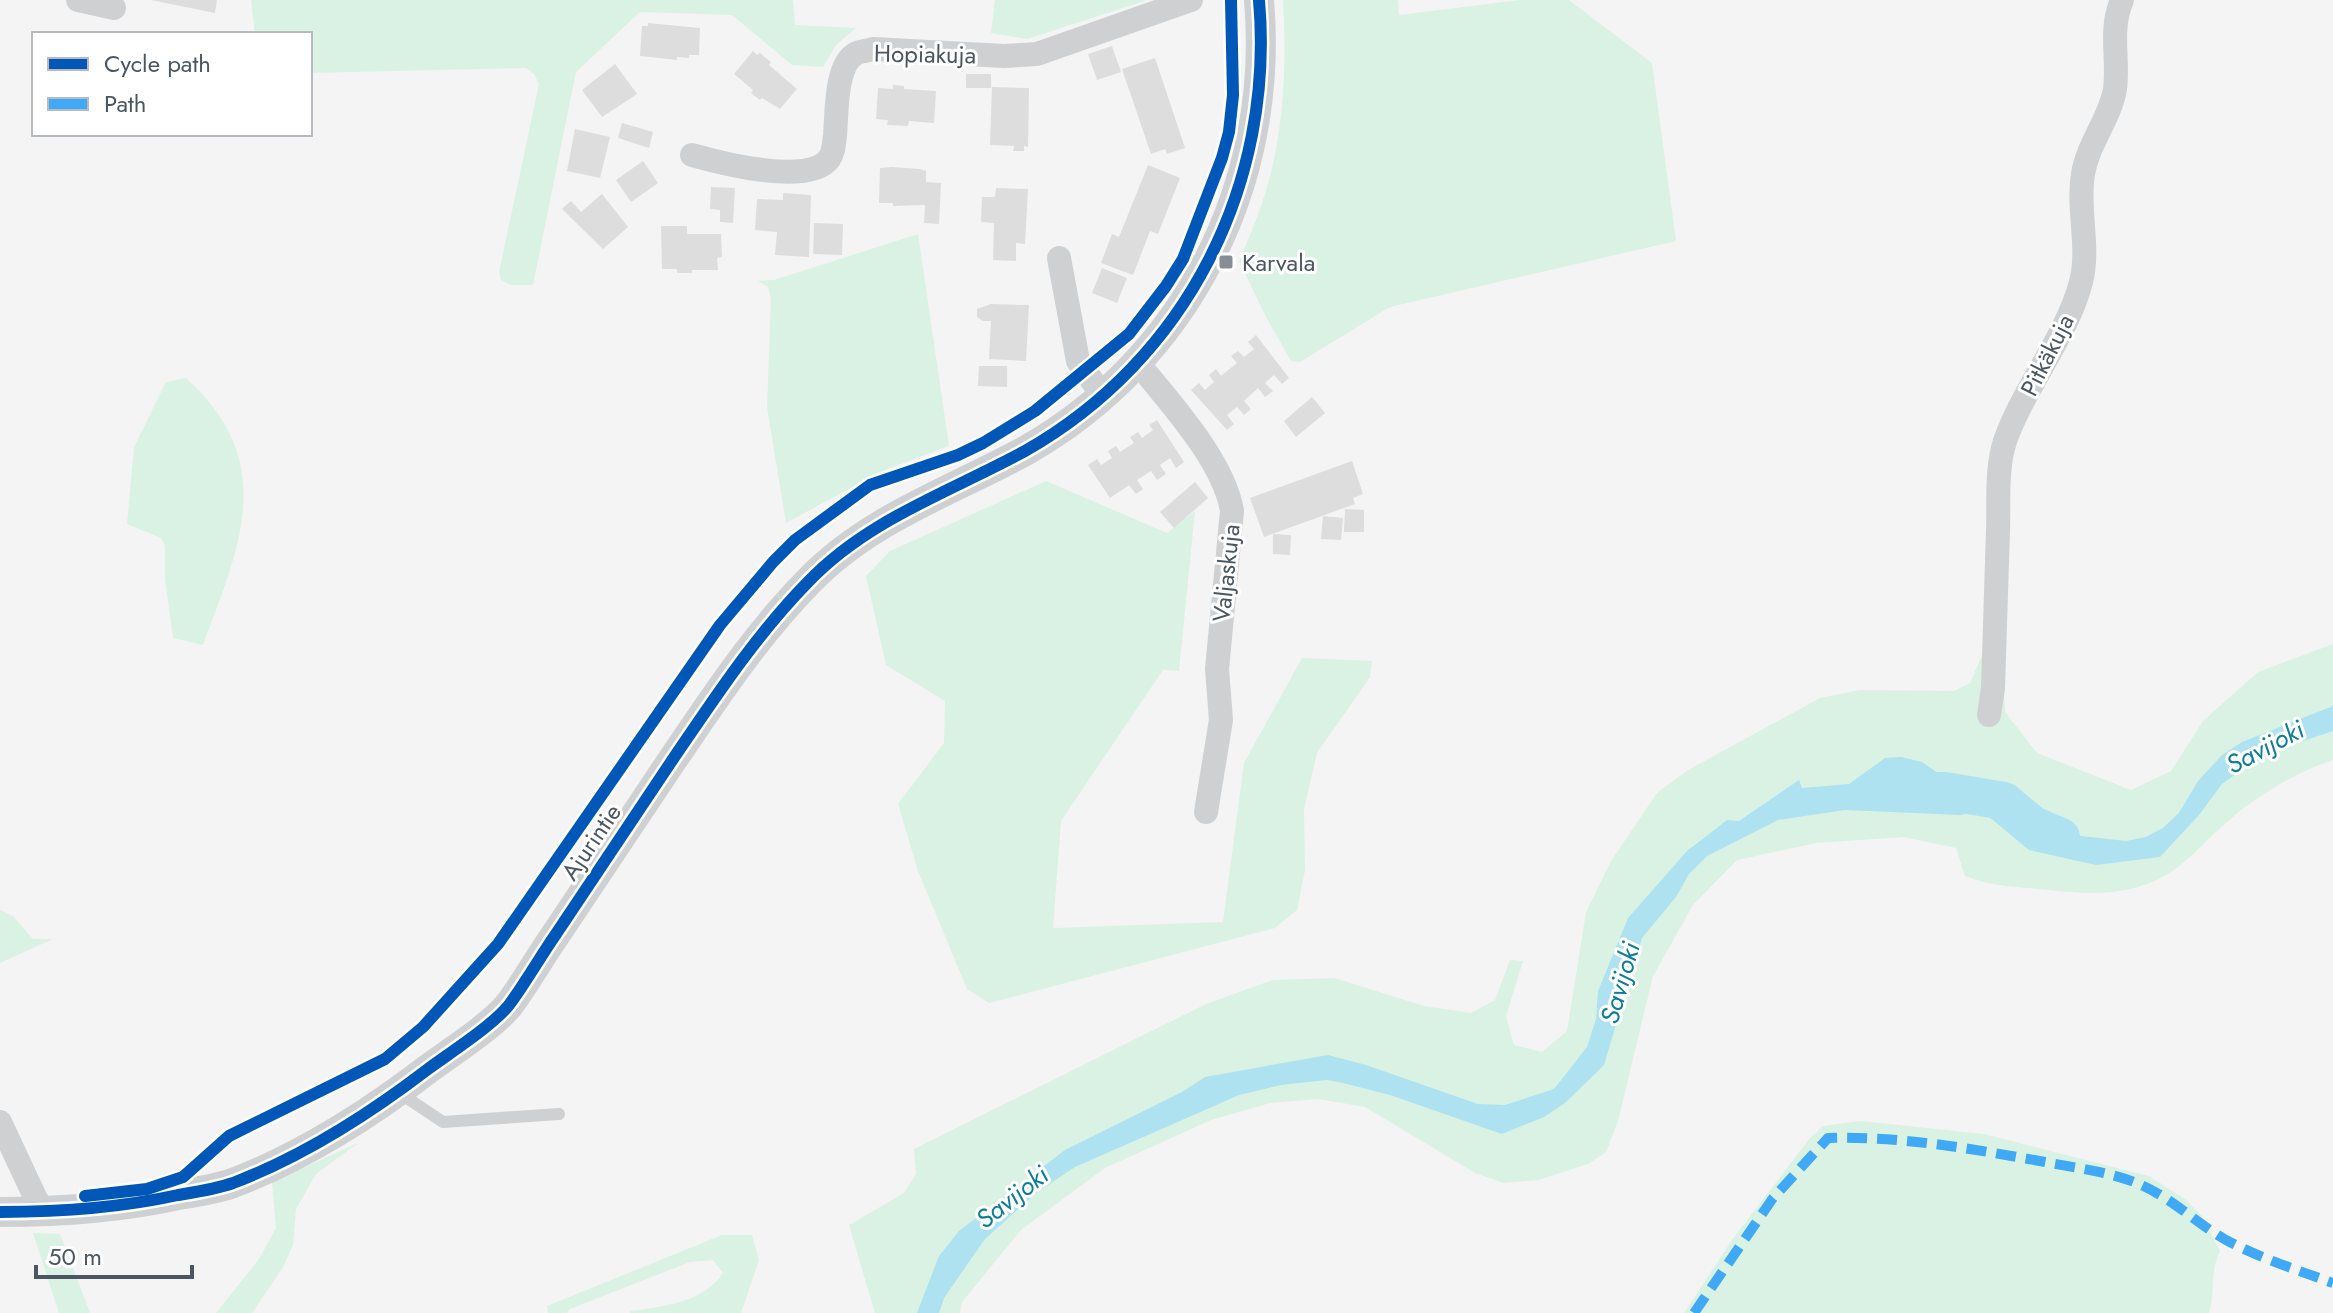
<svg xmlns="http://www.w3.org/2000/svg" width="2333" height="1313" viewBox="0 0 2333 1313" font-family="Jost,sans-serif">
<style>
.green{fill:#d9f2e3}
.water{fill:#aee2f0}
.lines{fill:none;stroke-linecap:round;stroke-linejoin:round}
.river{stroke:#aee2f0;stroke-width:38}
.building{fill:#ddddde}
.service{stroke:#ced0d2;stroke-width:12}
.minor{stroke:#ced0d2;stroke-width:24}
.tertiary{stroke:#ced0d2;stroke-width:30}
.quiet{stroke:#3fa9f5;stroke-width:10;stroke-dasharray:20 10;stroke-linecap:butt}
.cycleway-casing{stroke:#fff;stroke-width:17}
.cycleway{stroke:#0057b8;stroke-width:12}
.poi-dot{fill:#868d94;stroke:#fff;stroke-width:3}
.labels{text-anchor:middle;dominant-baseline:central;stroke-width:6;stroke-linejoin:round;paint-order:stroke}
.street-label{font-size:24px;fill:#4a5661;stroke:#fff}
.poi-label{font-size:24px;fill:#4a5661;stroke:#fff;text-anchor:start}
.water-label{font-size:26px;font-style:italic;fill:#0c7c9b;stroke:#fff}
</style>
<rect width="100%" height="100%" fill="#f4f4f4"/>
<!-- green -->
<g class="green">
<path d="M251 0H793L795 25 856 28 836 45 823 67 792 65 732 15 640 12 576 72 533 285H511L501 280 499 272 539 84 534 74 526 68 310 73V34H255Z"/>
<path d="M995 0H1147L1027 39 991 33Z"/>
<path d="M1283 0H1398L1399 15 1520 0H1569L1652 63 1676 241 1390 307 1300 362 1291 361 1266 317 1239 261C1247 242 1256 222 1262 203 1284 140 1287 66 1283 0Z"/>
<path d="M918 234 949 446 882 471 786 523 767 407 771 299 768 287 758 281 774 280Z"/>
<path d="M186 378C279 462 240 545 203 645L173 638 165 579V546L161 538 127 524 134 447 166 382Z"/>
<path d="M1046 481 1167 533 1195 511 1179 671 1163 670 1061 821 1053 928 1223 922 1244 763 1302 658 1372 661 1370 677 1317 753 1304 809 1305 870 1297 910 1275 928 989 1003 967 989 918 871 898 804 944 743 945 701 886 665 866 576 890 551Z"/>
<path d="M2333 644V760C2296 772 2258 795 2228 821 2202 843 2184 869 2152 882 2119 896 2084 894 2049 890 2021 887 1992 887 1965 876L1956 848 1904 837 1816 843 1737 860 1693 905 1653 976 1618 1121 1606 1152 1588 1164 1539 1180 1504 1183 1475 1173 1365 1107 1318 1099 1270 1103 1211 1120 1105 1168 1021 1230 962 1302 960 1313H875L849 1225 904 1193 916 1174 914 1149 1206 1004 1273 980 1334 978 1424 1006 1471 1013 1495 1000 1510 960 1523 961 1506 1016 1514 1045 1542 1052 1567 1031 1586 912 1611 861 1657 793 1688 770 1820 698 1860 690 1954 691 1970 683 1985 649 2002 647 2005 712 2037 753 2131 790 2171 771 2203 721 2258 672Z"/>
<path d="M0 910 13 916 33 939H53L0 963Z"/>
<path d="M1860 1121 1984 1134 2149 1176 2185 1199 2203 1217 2220 1251C2209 1274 2216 1288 2209 1313H1684L1732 1240 1810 1138 1823 1126Z"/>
<path d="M358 1143 316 1174 296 1209 293 1245 283 1267 252 1313H216L259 1259 276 1228 272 1182Z"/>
<path d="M33 1233 60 1234 90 1313H59Z"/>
<path d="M722 1235H752L759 1260 741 1313H630V1311C662 1307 705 1302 723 1273L713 1260 690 1262 570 1309 567 1313H548L547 1306Z"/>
</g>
<!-- water -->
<path class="water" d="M2333 706V731L2285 747 2243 769 2222 784 2199 815 2160 857 2096 865 2029 850 1982 811 1960 815 1845 810 1778 820 1707 856 1689 874 1676 897 1642 938 1604 1065 1565 1103 1544 1117 1502 1134 1390 1095 1343 1083 1327 1080 1281 1085 1239 1095 1075 1167 1036 1193 985 1239 944 1298 939 1313H917L939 1256 959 1231 1065 1150 1182 1092 1205 1077 1328 1055 1366 1065 1478 1104 1505 1105 1554 1089 1587 1047 1596 1019 1598 991 1628 918 1687 851 1727 820 1739 821 1799 780 1802 788 1849 784 1885 758 1901 757 1922 762 1973 797 2013 809 2063 834 2126 841 2146 837 2163 828 2179 813 2198 781 2222 755 2242 742Z"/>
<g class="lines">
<!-- river -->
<path class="river" d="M1919 791H1945L2004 801 2033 825 2061 837"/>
</g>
<!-- building -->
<g class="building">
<path d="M151 0H217L215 13Z"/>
<path d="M648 23 700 28 699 55H689V58L677 57V60L640 56 642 26H648Z"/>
<path d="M1112 46 1121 72 1097 80 1088 54Z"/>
<path d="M753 51 757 55 760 53 771 62 769 65 797 89 780 109 762 98 760 100 751 93 753 90 734 74Z"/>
<path d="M1155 58 1185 148 1167 154 1165 149 1151 154 1122 69Z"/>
<path d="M615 64 637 94 602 117 582 90Z"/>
<rect x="966" y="74" width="25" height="14"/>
<path d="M893 85 904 86V89L936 91 934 123 909 121 908 126 887 125 888 120 876 119 878 88 893 89Z"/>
<path d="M992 87 1029 88 1028 147 1024 146V151H1013L1014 146 990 145Z"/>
<path d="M622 123 653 132 649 148 618 138Z"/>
<path d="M575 129 610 137 600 178 567 171Z"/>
<path d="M643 161 658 183 631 202 616 180Z"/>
<path d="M1148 165 1180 178 1158 234 1150 231 1133 275 1101 263 1112 234 1119 237Z"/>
<path d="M892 167 920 169 926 171V182L941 183 939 224 924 223 925 205 893 206V203H879L880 168Z"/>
<path d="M711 187 735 188 733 223 720 222V210L710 209Z"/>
<path d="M996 188 1028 189 1025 244 1016 243V261L993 260 994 223 981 222 982 197H995Z"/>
<path d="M783 193 811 195 809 257 775 255 777 232 755 230 757 199 783 200Z"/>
<path d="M602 194 628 227 603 249 562 209 571 201 581 212Z"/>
<path d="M814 223 843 224 842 255 813 254Z"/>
<path d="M661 226H687V234H721L722 257 717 258 718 270H692V273H677V269H662Z"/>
<path d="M1102 268 1127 278 1117 303 1092 293Z"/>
<path d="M991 304 1029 305 1026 361 989 359 991 321H983L977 317V309Z"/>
<path d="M1256 335 1289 378 1282 384 1274 375 1265 383 1273 391 1265 397 1258 388 1244 401 1251 409 1244 415 1237 407 1227 415 1234 424 1227 430 1191 390 1199 383 1205 390 1214 382 1209 375 1216 369 1221 376 1237 363 1231 356 1238 351 1244 357 1254 349 1248 342Z"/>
<path d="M979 366H1007V387L978 386Z"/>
<path d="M1312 397 1325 413 1296 437 1284 421Z"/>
<path d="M1157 420 1184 462 1176 468 1170 458 1160 465 1166 474 1157 480 1151 471 1137 480 1143 489 1136 494 1129 485 1110 498 1088 465 1097 459 1101 465 1112 458 1108 451 1116 446 1120 452 1134 443 1130 437 1138 432 1142 438 1153 430 1149 425Z"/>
<path d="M1352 461 1363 494 1353 498 1355 504 1264 537 1250 498Z"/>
<path d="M1195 482 1208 498 1174 528 1160 512Z"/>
<path d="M1345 509 1364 510V532H1344Z"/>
<path d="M1323 516 1343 518 1341 540 1321 539Z"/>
<path d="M1273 534 1291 535 1290 555 1273 554Z"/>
</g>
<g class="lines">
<!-- service -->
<path class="service" d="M398 1092 443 1122 559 1114"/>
<!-- minor -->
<g class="minor">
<path d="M78 0 114 8"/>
<path d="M692 155C720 163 809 186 829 159 834 152 834 143 835 135 837 114 835 66 855 54 860 51 868 51 873 49L1004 56 1037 54 1191 0"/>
<path d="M1059 258 1078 361 1103 396"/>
<path d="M1138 363C1170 403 1224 461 1232 511L1217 669 1221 720 1206 812"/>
<path d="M1989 715 1993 688C1995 635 1996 583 1998 531 1999 501 1996 469 2005 441 2024 387 2067 336 2081 282 2090 247 2077 209 2083 174 2088 143 2110 119 2115 89 2119 59 2109 30 2122 0"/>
<path d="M0 1122 36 1199 45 1212"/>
</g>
<!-- tertiary -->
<path class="tertiary" d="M0 1212C60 1212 119 1208 178 1195 196 1192 216 1189 233 1183 304 1156 368 1115 428 1069 451 1052 492 1026 509 1005 526 982 540 957 556 934 594 877 633 819 671 762 714 699 755 636 808 582 868 519 950 492 1025 451 1187 359 1275 184 1259 0"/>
<!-- quiet -->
<path class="quiet" d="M1694 1313 1773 1198 1828 1138C1902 1136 1973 1149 2045 1162 2076 1168 2111 1172 2139 1184 2172 1198 2196 1223 2226 1240 2260 1258 2297 1270 2333 1283"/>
<defs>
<g id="cycleway">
<path d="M85 1196 147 1189 183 1177 229 1136 385 1059 423 1027 498 944 720 625 773 562 795 540 870 485 958 455 983 443 1035 411 1129 334 1166 286 1183 259 1222 158 1229 132 1233 95 1231 0"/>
<path d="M0 1212C60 1212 119 1208 178 1195 196 1192 216 1189 233 1183 304 1156 368 1115 428 1069 451 1052 492 1026 509 1005 526 982 540 957 556 934 594 877 633 819 671 762 714 699 755 636 808 582 868 519 950 492 1025 451 1187 359 1275 184 1259 0"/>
</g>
</defs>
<!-- cycleway casing -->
<use href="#cycleway" class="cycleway-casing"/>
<!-- cycleway -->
<use href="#cycleway" class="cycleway"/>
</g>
<!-- markers -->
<rect class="poi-dot" x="1218" y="254" width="16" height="16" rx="4"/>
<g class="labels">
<!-- street labels -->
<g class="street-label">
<text transform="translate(925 54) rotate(1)">Hopiakuja</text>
<text transform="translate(2047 355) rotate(-63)">Pitkäkuja</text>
<text transform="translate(1226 573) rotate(-84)">Valjaskuja</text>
<text transform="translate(591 842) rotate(-56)">Ajurintie</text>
</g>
<!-- poi labels -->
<g class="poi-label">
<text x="1242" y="262">Karvala</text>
</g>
<!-- water labels -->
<g class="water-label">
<text transform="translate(2265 747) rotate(-28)">Savijoki</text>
<text transform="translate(1620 983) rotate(-74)">Savijoki</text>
<text transform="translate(1012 1197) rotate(-38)">Savijoki</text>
</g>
</g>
<!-- legend -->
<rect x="32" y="32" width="280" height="104" fill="#ffffff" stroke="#b7bbc0" stroke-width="2"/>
<rect x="48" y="58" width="40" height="12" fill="#0057b8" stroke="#b7bbc0" stroke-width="2"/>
<text x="104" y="72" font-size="24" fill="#4a5661">Cycle path</text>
<rect x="48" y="98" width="40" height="12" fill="#3fa9f5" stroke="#b7bbc0" stroke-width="2"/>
<text x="104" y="112" font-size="24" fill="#4a5661">Path</text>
<!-- scale -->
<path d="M36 1265v12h156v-12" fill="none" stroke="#4a5661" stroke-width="4"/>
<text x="48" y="1265" font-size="24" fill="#4a5661" stroke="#ffffff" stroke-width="6" paint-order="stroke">50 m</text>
</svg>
